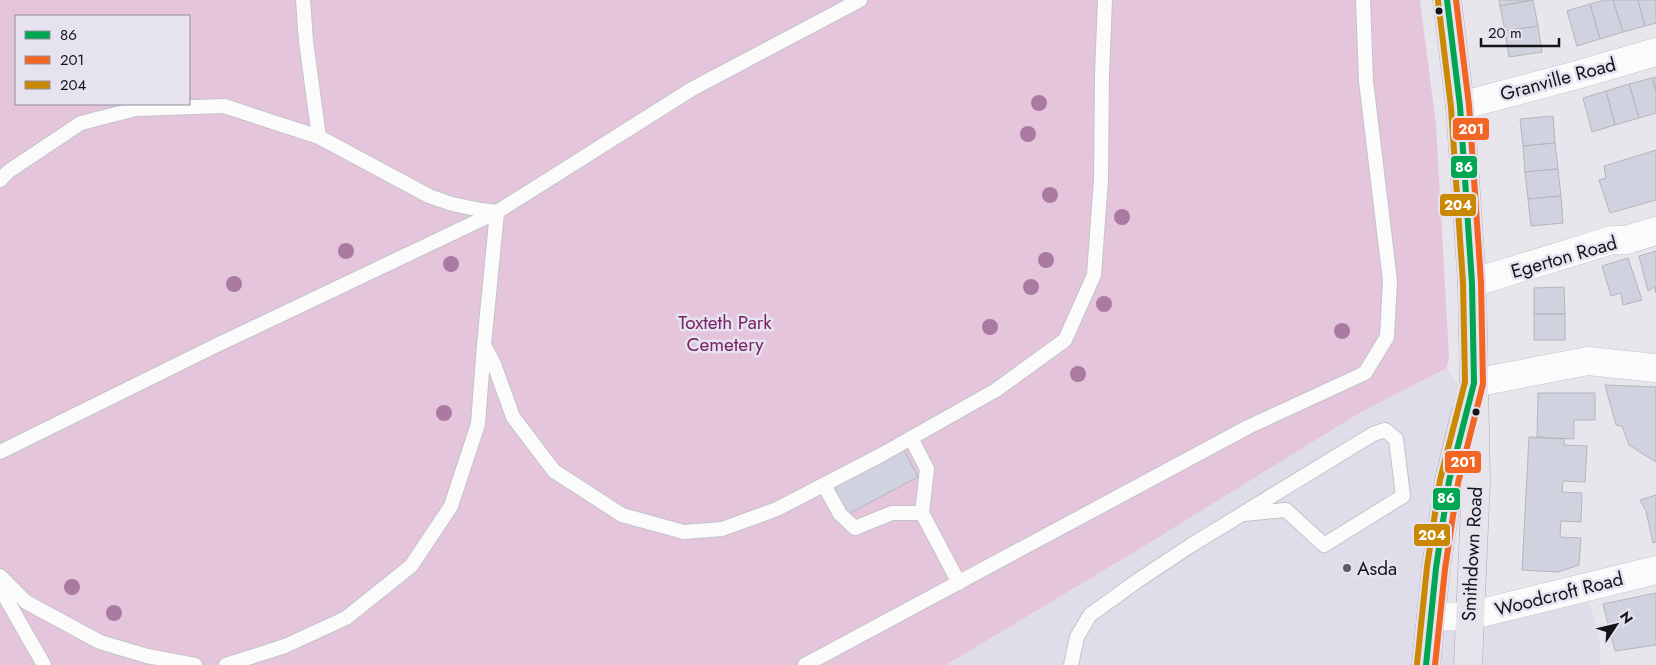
<svg xmlns="http://www.w3.org/2000/svg" width="1656" height="665" viewBox="0 0 1656 665" font-family="Jost,sans-serif">
<style>
.built{fill:#e0ddeb}
.green{fill:#e4c5dc;fill-rule:evenodd}
.building{fill:#d0d2e0;stroke:#b5b5ba}
.lines{fill:none;stroke-linecap:round;stroke-linejoin:round}
.service-casing{stroke:#c4c3c9;stroke-width:16}
.minor-casing{stroke:#c4c3c9;stroke-width:29}
.trunk-casing{stroke:#aea8b3;stroke-width:29}
.service{stroke:#fbfbfc;stroke-width:14}
.minor{stroke:#fbfbfc;stroke-width:28}
.trunk{stroke:#e8e4eb;stroke-width:28}
.bus-1-casing{stroke:#e6e2f0;stroke-width:10}
.bus-2-casing{stroke:#e6e2f0;stroke-width:10}
.bus-3-casing{stroke:#e6e2f0;stroke-width:10}
.bus-1{stroke:#00a651;stroke-width:6}
.bus-2{stroke:#f26522;stroke-width:6}
.bus-3{stroke:#ca8905;stroke-width:6}
.tree{fill:#aa7aa1}
.bus-dot{fill:#141317;stroke:#e6e2f0;stroke-width:2}
.poi-dot{fill:#5e5d62;stroke:#e6e2f0;stroke-width:2}
.labels{text-anchor:middle;dominant-baseline:central;stroke-width:5;stroke-linejoin:round;paint-order:stroke}
.street-label{font-size:19px;fill:#141317;stroke:#e6e2f0}
.park-label{font-size:19px;fill:#792264;stroke:#e6e2f0}
.poi-label{font-size:19px;fill:#141317;stroke:#e6e2f0;text-anchor:start}
.line-badge{stroke:#e6e2f0;stroke-width:2}
.badge-label{font-size:14px;text-anchor:middle;font-weight:bold;fill:#fff}
</style>
<rect width="100%" height="100%" fill="#e7e6ec"/>
<!-- built -->
<path class="built" d="M1447 368 1460 387 1448 463 1429 614 1587 596 1600 640V665H946L1141 548 1361 412Z"/>
<!-- green -->
<path class="green" d="M0 0H1420L1436 125 1449 356 1447 368 1361 412 1141 548 946 665H0ZM16 16H189V104H16Z"/>
<!-- building -->
<g class="building">
<path d="M1499 0H1532L1500 6Z"/>
<path d="M1533 0 1538 26 1505 31 1500 6Z"/>
<path d="M1605 0H1613L1623 32 1600 39 1590 4Z"/>
<path d="M1613 0H1638L1645 26 1623 32Z"/>
<path d="M1638 0H1656V23L1645 26Z"/>
<path d="M1590 4 1600 39 1577 46 1567 11Z"/>
<path d="M1538 26 1542 52 1509 57 1505 31Z"/>
<path d="M1656 77V92L1652 78Z"/>
<path d="M1652 78 1656 92V113L1639 118 1629 84Z"/>
<path d="M1629 84 1639 118 1615 125 1606 91Z"/>
<path d="M1606 91 1615 125 1592 132 1583 98Z"/>
<path d="M1553 116 1555 143 1523 146 1520 119Z"/>
<path d="M1555 143 1558 169 1525 172 1523 146Z"/>
<path d="M1656 150V200L1610 213 1599 180 1606 178 1604 166Z"/>
<path d="M1558 169 1561 196 1528 199 1525 172Z"/>
<path d="M1561 196 1563 223 1531 226 1528 199Z"/>
<path d="M1656 251V293L1654 287 1648 291 1639 256Z"/>
<path d="M1628 258 1642 300 1623 305 1621 293 1611 296 1602 266Z"/>
<path d="M1564 287 1565 314H1534V288Z"/>
<rect x="1534" y="314" width="31" height="26"/>
<path d="M1605 385 1656 387V461H1654L1629 445 1622 426 1616 425Z"/>
<path d="M1538 393H1595V420H1574V439L1537 437Z"/>
<path d="M1529 437 1564 439V445L1587 446 1585 482 1563 481 1562 492 1582 493 1581 522 1561 521 1560 537 1581 538 1579 565 1558 572 1522 570Z"/>
<path d="M904 450 918 477 848 514 834 487Z"/>
<path d="M1656 495V542L1653 543 1646 511 1640 500Z"/>
<path d="M1656 593V645L1615 651 1603 604Z"/>
</g>
<g class="lines">
<defs>
<g id="service">
<path d="M303 0 306 41 319 137"/>
<path d="M0 180 9 171 81 123 136 109 224 106 319 137 429 196 452 204 481 210 497 212 484 345 478 424 451 506 411 566 346 618 285 646 226 665"/>
<path d="M484 345 494 364 513 417 554 471 622 515 684 532 722 529 777 509 881 455 996 390 1065 340 1094 275 1101 179 1102 74 1105 0"/>
<path d="M911 438 927 469 922 513 959 583"/>
<path d="M0 452 219 344 497 212 692 89 860 0"/>
<path d="M824 485 840 514 855 528 892 513H922"/>
<path d="M0 576 26 602 100 642 147 656 195 665"/>
<path d="M0 588 44 665"/>
<path d="M805 665 1248 427 1365 373 1387 337 1390 281 1366 81 1363 0"/>
<path d="M1071 665 1077 637 1090 615 1137 581 1193 544 1373 434 1385 430 1396 439 1403 496 1324 545 1286 510 1244 514"/>
</g>
<g id="minor">
<path d="M1460 106 1577 75 1656 52"/>
<path d="M1472 283 1612 240H1626L1656 231"/>
<path d="M1474 383 1588 361 1656 368"/>
<path d="M1431 617 1469 616 1656 570"/>
</g>
<g id="trunk">
<path d="M1447 0 1460 106 1472 283 1476 481 1468 665"/>
<path d="M1426 665 1436 568 1449 481 1465 415"/>
</g>
</defs>
<!-- service casing -->
<use href="#service" class="service-casing"/>
<!-- minor casing -->
<use href="#minor" class="minor-casing"/>
<!-- trunk casing -->
<use href="#trunk" class="trunk-casing"/>
<!-- service -->
<use href="#service" class="service"/>
<!-- minor -->
<use href="#minor" class="minor"/>
<!-- trunk -->
<use href="#trunk" class="trunk"/>
<defs>
<path id="bus-1" d="M1426 665 1436 568 1449 481 1474 383 1472 283 1460 106 1447 0"/>
<path id="bus-2" d="M1435 665 1445 569 1458 483 1483 384 1481 282 1469 105 1456 0"/>
<path id="bus-3" d="M1417 664 1427 567 1440 480 1465 382 1463 283 1451 107 1438 1"/>
</defs>
<!-- bus-1 casing -->
<use href="#bus-1" class="bus-1-casing"/>
<!-- bus-2 casing -->
<use href="#bus-2" class="bus-2-casing"/>
<!-- bus-3 casing -->
<use href="#bus-3" class="bus-3-casing"/>
<!-- bus-1 -->
<use href="#bus-1" class="bus-1"/>
<!-- bus-2 -->
<use href="#bus-2" class="bus-2"/>
<!-- bus-3 -->
<use href="#bus-3" class="bus-3"/>
</g>
<!-- trees -->
<g class="tree">
<circle cx="1039" cy="103" r="8"/>
<circle cx="1028" cy="134" r="8"/>
<circle cx="1050" cy="195" r="8"/>
<circle cx="1122" cy="217" r="8"/>
<circle cx="346" cy="251" r="8"/>
<circle cx="1046" cy="260" r="8"/>
<circle cx="451" cy="264" r="8"/>
<circle cx="234" cy="284" r="8"/>
<circle cx="1031" cy="287" r="8"/>
<circle cx="1104" cy="304" r="8"/>
<circle cx="990" cy="327" r="8"/>
<circle cx="1342" cy="331" r="8"/>
<circle cx="1078" cy="374" r="8"/>
<circle cx="444" cy="413" r="8"/>
<circle cx="72" cy="587" r="8"/>
<circle cx="114" cy="613" r="8"/>
</g>
<!-- markers -->
<g class="bus-dot">
<circle cx="1439" cy="11" r="4.5"/>
<circle cx="1476" cy="412" r="4.5"/>
</g>
<circle class="poi-dot" cx="1347" cy="568" r="5"/>
<g class="labels">
<!-- street labels -->
<g class="street-label">
<text transform="translate(1558 79) rotate(-15)">Granville Road</text>
<text transform="translate(1564 257) rotate(-16)">Egerton Road</text>
<text transform="translate(1472 554) rotate(-87)">Smithdown Road</text>
<text transform="translate(1559 594) rotate(-14)">Woodcroft Road</text>
</g>
<!-- park labels -->
<g class="park-label">
<text x="725" y="322">Toxteth Park<tspan x="725" dy="22">Cemetery</tspan></text>
</g>
<!-- poi labels -->
<g class="poi-label">
<text x="1357" y="568">Asda</text>
</g>
</g>
<g class="line-badge">
<rect x="1452" y="117" width="38" height="24" rx="5" fill="#f26522"/>
<rect x="1450" y="155" width="28" height="24" rx="5" fill="#00a651"/>
<rect x="1439" y="193" width="38" height="24" rx="5" fill="#ca8905"/>
<rect x="1444" y="450" width="38" height="24" rx="5" fill="#f26522"/>
<rect x="1432" y="487" width="29" height="24" rx="5" fill="#00a651"/>
<rect x="1413" y="523" width="38" height="24" rx="5" fill="#ca8905"/>
</g>
<g class="badge-label">
<text x="1471" y="134">201</text>
<text x="1464" y="172">86</text>
<text x="1458" y="210">204</text>
<text x="1463" y="467">201</text>
<text x="1446" y="503">86</text>
<text x="1432" y="540">204</text>
</g>
<!-- legend -->
<rect x="15" y="15" width="175" height="90" fill="#e6e2f0" stroke="#928f99"/>
<rect x="25" y="31" width="25" height="8" fill="#00a651" stroke="#928f99"/>
<text x="60" y="40" font-size="15" fill="#141317">86</text>
<rect x="25" y="56" width="25" height="8" fill="#f26522" stroke="#928f99"/>
<text x="60" y="65" font-size="15" fill="#141317">201</text>
<rect x="25" y="81" width="25" height="8" fill="#ca8905" stroke="#928f99"/>
<text x="60" y="90" font-size="15" fill="#141317">204</text>
<!-- north arrow -->
<g transform="translate(1616 625) rotate(55)" stroke="#e6e2f0" stroke-width="4" paint-order="stroke">
<path d="M0-4L9 19L0 12L-9 19Z" fill="#141317"/>
<text y="-8" font-size="14" font-weight="bold" text-anchor="middle" fill="#141317">N</text>
</g>
<!-- scale -->
<path d="M1481 38v8h78v-8" fill="none" stroke="#141317" stroke-width="2.5"/>
<text x="1488" y="38" font-size="15" fill="#141317" stroke="#e6e2f0" stroke-width="4" paint-order="stroke">20 m</text>
</svg>
